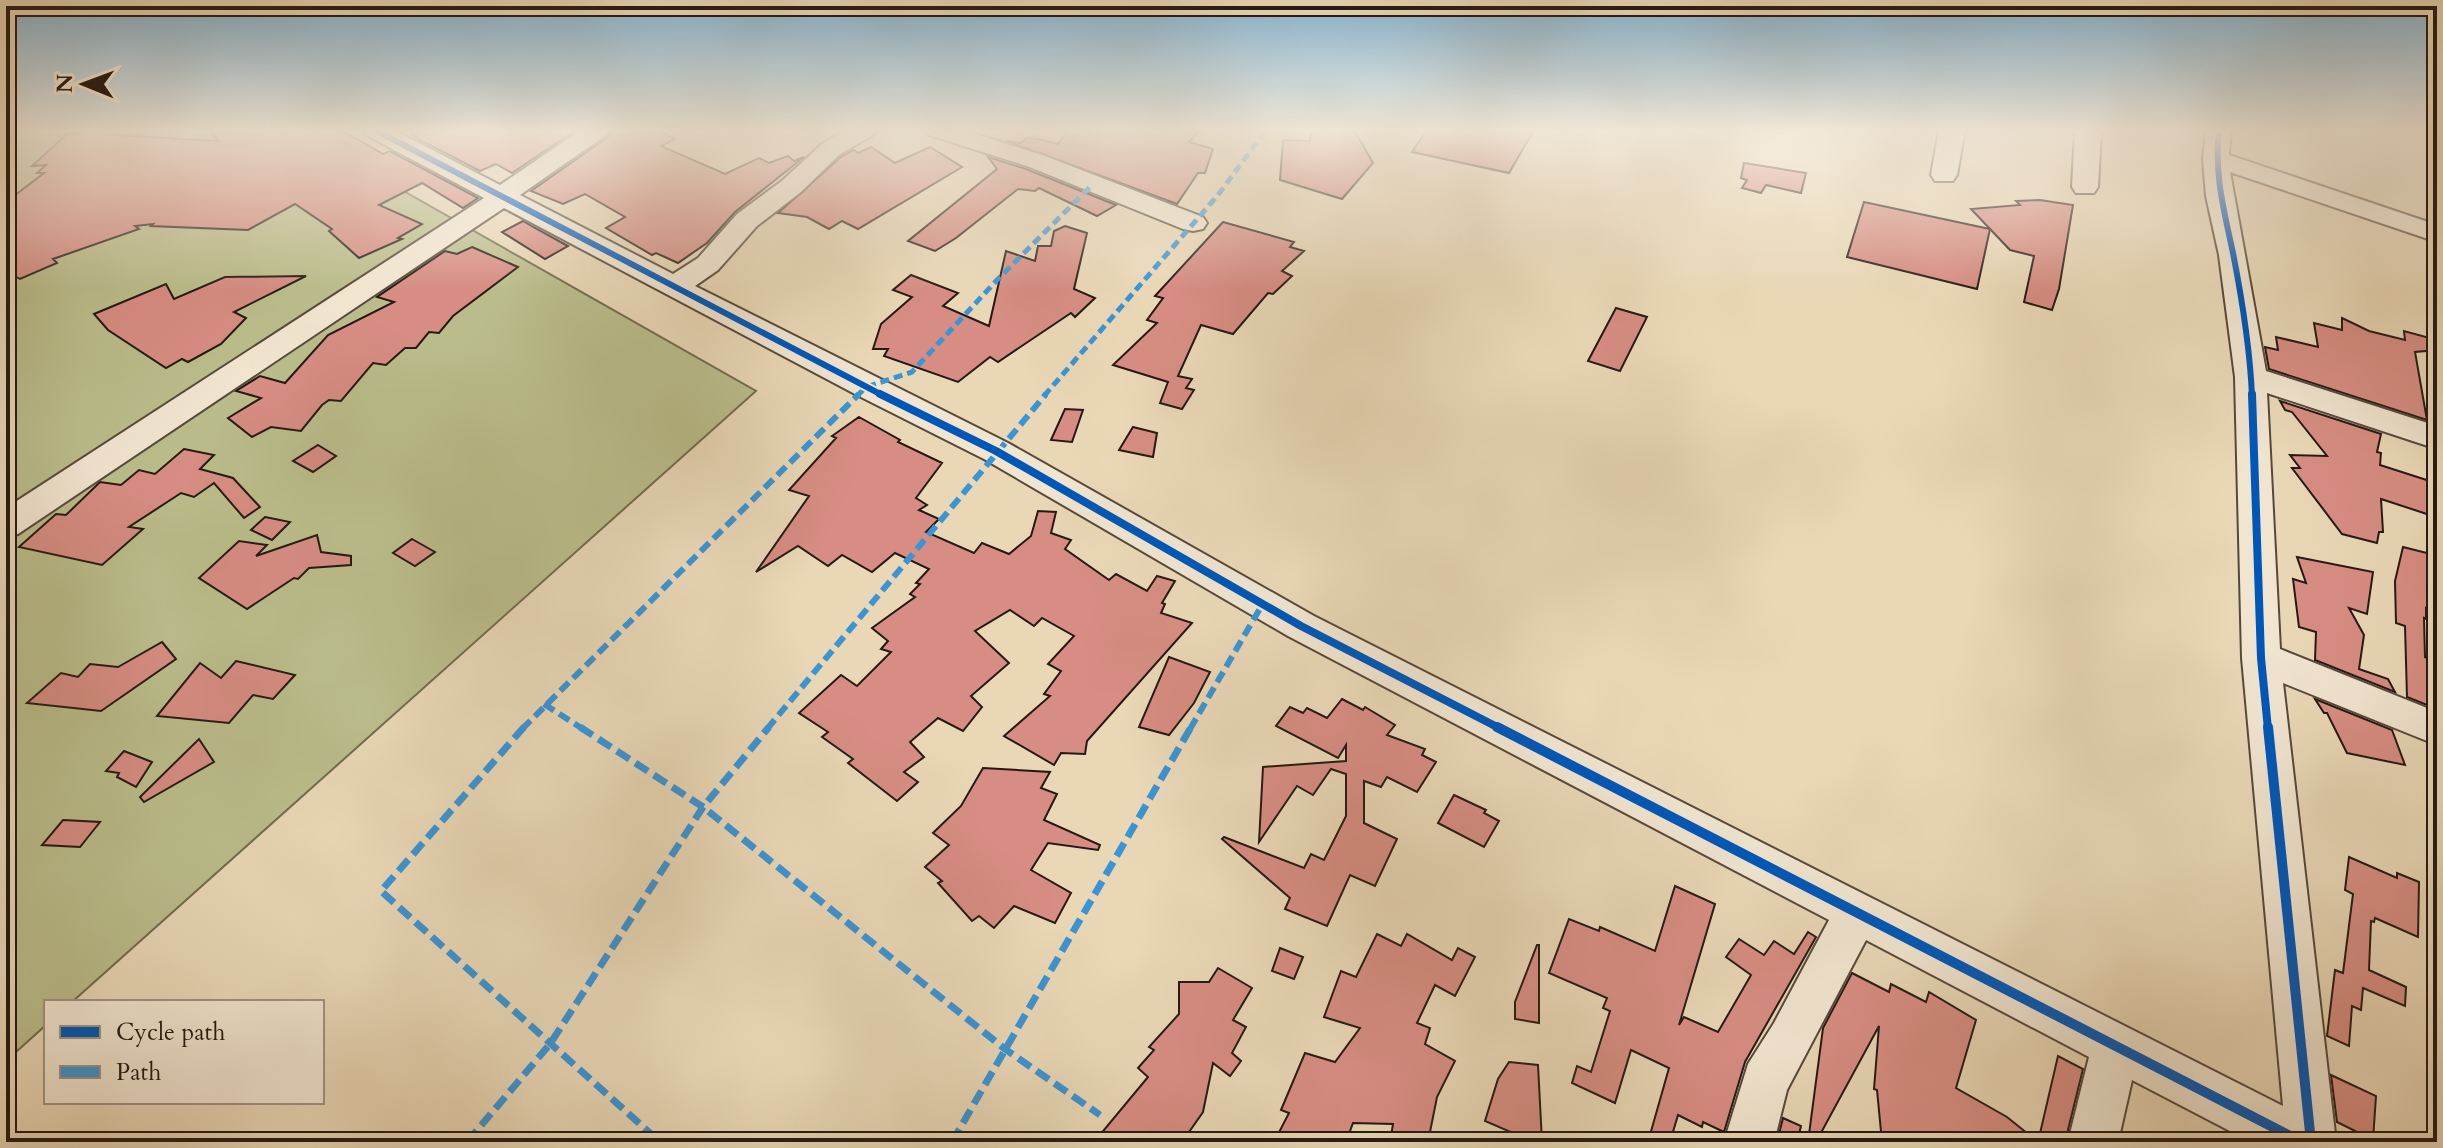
<svg xmlns="http://www.w3.org/2000/svg" width="2443" height="1148" viewBox="0 0 2443 1148" font-family="Cardo,serif">
<style>
.green{fill:#babd8b;stroke:#706c4f;stroke-width:2}
.building{fill:#d78d83;stroke:#251a13;stroke-width:2}
.lines{fill:none;stroke-linecap:round;stroke-linejoin:round}
.minor-casing{stroke:#56493c;stroke-width:4}
.minor{fill:#f1e5d0;fill-rule:evenodd}
.quiet-far2{stroke:#3b94d3;stroke-width:5;stroke-dasharray:9 5;stroke-linecap:butt}
.quiet-far1{stroke:#3b94d3;stroke-width:6;stroke-dasharray:12 6;stroke-linecap:butt}
.quiet{stroke:#3b94d3;stroke-width:7;stroke-dasharray:15 7;stroke-linecap:butt}
.cycleway-far2-casing{stroke:#f1e5d0;stroke-width:10}
.cycleway-far1-casing{stroke:#f1e5d0;stroke-width:13}
.cycleway-casing{stroke:#f1e5d0;stroke-width:15}
.cycleway-far2{stroke:#0057b8;stroke-width:6}
.cycleway-far1{stroke:#0057b8;stroke-width:8}
.cycleway{stroke:#0057b8;stroke-width:10}
</style>
<rect width="100%" height="100%" fill="#e9d7b6"/>
<filter id="stains"><feTurbulence type="fractalNoise" baseFrequency=".0025" numOctaves="4"/><feColorMatrix values="0 0 0 0 .2 0 0 0 0 .09 0 0 0 0 .02 0 0 0 .5 -.17"/></filter>
<radialGradient id="worn" r=".72"><stop offset=".6" stop-color="#630" stop-opacity="0"/><stop offset="1" stop-color="#630" stop-opacity=".3"/></radialGradient>
<!-- green -->
<path class="green" d="M6 130H296L756 391 72 1002H46V1025L6 1061Z"/>
<!-- building -->
<g class="building">
<path d="M83 130H119L113 135 219 141 209 130H341L383 154 390 151 478 198 463 208 422 183 379 205 422 224 398 238 402 239 359 258 329 231 332 229 295 204 248 230 151 226 153 224 135 226 139 229 53 259 57 263 20 279 6 271V202L44 173H37L46 165 32 166 68 133 78 134Z"/>
<path d="M409 130H576L512 173 496 164 480 171 418 139Z"/>
<path d="M612 130H658L675 139 661 146 725 174 759 158 769 163 788 156 794 161 804 157 735 212 707 243 678 263 656 253 652 255 606 228 625 217 585 194 563 204 531 191 608 137Z"/>
<path d="M1068 130H1200L1189 142 1213 149 1205 173H1198L1177 204 1006 141 1021 143 1026 138 1039 139 1058 144Z"/>
<path d="M1311 130H1354L1373 163 1342 199 1280 180 1283 140 1310 141Z"/>
<path d="M1427 130H1534L1509 173 1412 152Z"/>
<path d="M871 147 895 163 930 147 962 167 858 229 842 221 829 229 807 217 778 213 842 156 854 150 858 153Z"/>
<path d="M988 157 1026 169 1116 205 1097 216 1039 188 1035 191 1018 189 956 238 935 251 908 241 997 169Z"/>
<path d="M1744 163 1806 173 1801 193 1766 185 1761 193 1742 188 1747 180 1741 178Z"/>
<path d="M2016 201 2040 200 2073 205 2059 289 2052 310 2024 302 2034 256 2010 250 1971 209 2020 205Z"/>
<path d="M1864 202 1990 229 1977 289 1847 257Z"/>
<path d="M523 221 535 228 568 246 545 259 502 232Z"/>
<path d="M1223 222 1294 242 1290 247 1304 251 1282 271 1292 276 1273 294 1268 293 1233 334 1201 325 1178 376 1192 379 1186 388 1194 390 1182 409 1160 403 1168 382 1113 365 1157 323 1147 320 1163 298 1155 296Z"/>
<path d="M1065 226 1087 233 1074 289 1095 298 1075 317 1071 313 998 362 990 357 958 382 884 356 888 349H873L881 324 912 297 893 290 911 275 958 293 943 306 989 326 1006 251 1035 261 1038 246H1051L1054 231Z"/>
<path d="M472 247 518 267 453 316 439 333 429 332 416 348H405L386 365 373 363 341 401 329 400 322 405 301 431 271 427 252 437 228 418 261 398 236 391 260 376 285 383 328 335 394 302 377 297 445 251 457 254Z"/>
<path d="M306 276 234 312 246 318 221 344 188 362 182 359 166 368 108 330 94 314 166 284 174 299 225 277Z"/>
<path d="M1616 308 1647 317 1620 371 1588 361Z"/>
<path d="M2342 318 2369 331 2405 340 2404 331 2437 340V350L2415 352 2427 420 2269 369 2265 347 2278 350 2276 337 2318 347 2314 323 2342 330Z"/>
<path d="M2280 401 2381 434 2377 452 2381 453 2380 465 2436 483V517L2381 499 2383 532H2379L2377 543 2342 534 2292 468H2300L2290 455 2327 456 2292 412 2285 410Z"/>
<path d="M1065 409 1083 410 1072 442 1051 440Z"/>
<path d="M859 417 900 440 898 442 942 463 916 498 927 505 919 510 939 519 926 532 974 553 982 543 1009 554 1031 536 1038 511 1056 512 1051 533 1071 540 1065 549 1109 580 1116 574 1147 591 1157 576 1175 581 1162 603 1165 604 1161 613 1192 623 1087 741 1085 754 1061 753 1054 765 1004 736 1050 696 1044 694 1061 671 1048 664 1074 636 1042 618 1034 626 1010 610 975 631 1009 663 971 696 982 707 963 731 938 718 910 742 924 757 904 772 918 782 897 801 848 763 853 759 822 737 828 732 799 713 841 675 857 686 891 652 881 649 888 641 872 628 915 597 910 594 920 584 916 583 929 569 895 553 872 572 842 555 828 566 798 546 756 572 809 496 789 490 836 438 832 436Z"/>
<path d="M1133 427 1157 433 1153 457 1119 450Z"/>
<path d="M318 445 336 456 313 472 293 461Z"/>
<path d="M184 449 214 455 200 469 233 478 260 507 244 518 214 483 194 497 181 493 129 527 143 529 102 565 19 547 56 514 66 515 100 482 121 485 139 470 155 474Z"/>
<path d="M265 517 290 522 272 540 251 530Z"/>
<path d="M317 535 321 552 351 556V565L309 568 298 579 294 578 247 609 199 578 239 541 267 545 256 556Z"/>
<path d="M412 539 435 552 415 566 393 553Z"/>
<path d="M2403 547 2427 553 2431 610 2426 608V619L2424 618 2425 657 2433 661 2432 681 2437 682V709L2407 697 2405 626 2396 623 2395 581Z"/>
<path d="M2297 557 2373 572 2367 614 2349 608 2364 635 2359 669 2388 679 2395 692 2315 660 2316 632 2299 627 2293 579 2306 583Z"/>
<path d="M162 642 176 659 101 711 27 703 61 673 78 677 90 664 118 667Z"/>
<path d="M1169 657 1210 672 1194 703 1169 735 1139 727Z"/>
<path d="M236 661 295 675 273 699 253 695 229 723 157 716 200 663 221 678Z"/>
<path d="M1342 699 1363 710 1365 707 1395 725 1387 735 1425 749 1422 755 1436 762 1417 792 1387 777 1381 787 1364 781V823L1397 839 1375 886 1350 875 1327 926 1285 909 1290 898 1222 839 1224 837 1304 868 1311 854 1324 860 1346 816V774L1331 769 1313 795 1297 786 1259 842 1263 767 1346 761V745L1338 758 1276 726 1290 707 1303 713 1307 708 1327 718Z"/>
<path d="M2315 699 2392 730 2405 765 2347 753 2327 713H2324Z"/>
<path d="M199 739 214 762 144 802 140 797Z"/>
<path d="M124 751 152 762 136 787 117 777 119 773 106 771Z"/>
<path d="M983 768 1050 772 1041 788 1057 794 1044 820 1100 845 1098 850 1048 843 1031 870 1071 893 1055 923 1014 906 994 928 979 916 972 921 938 883 942 881 925 867 949 845 933 833 961 806Z"/>
<path d="M1454 795 1486 810 1484 813 1499 821 1484 847 1438 823Z"/>
<path d="M63 820 100 822 80 847 42 845Z"/>
<path d="M2349 857 2397 878V873L2419 882 2418 937 2375 918 2374 922 2371 921 2369 970 2406 987 2405 1006 2363 988 2361 1010 2352 1006 2349 1046 2327 1036 2335 970 2343 973 2353 894 2345 890Z"/>
<path d="M1675 886 1715 904 1679 1025 1684 1017 1718 1032 1751 975 1726 957 1739 939 1764 955 1774 941 1794 954 1808 932 1816 937 1745 1062 1724 1132 1703 1122 1702 1127 1678 1115 1670 1142H1648L1669 1068 1631 1050 1615 1103 1572 1083 1577 1066 1591 1072 1610 1011 1603 1008 1607 998 1549 973 1569 919 1599 931 1600 927 1655 951Z"/>
<path d="M1377 934 1401 946 1407 934 1452 960 1458 948 1475 957 1455 996 1435 985 1417 1023 1430 1028 1425 1044 1455 1061 1437 1097 1428 1142H1390L1393 1124 1353 1123 1346 1142H1274L1289 1113 1281 1110 1305 1053 1335 1062 1360 1028 1324 1017 1341 971 1356 977Z"/>
<path d="M1537 945H1539V1023L1515 1019V1002Z"/>
<path d="M1280 948 1303 957 1294 979 1272 971Z"/>
<path d="M1218 968 1252 988 1233 1020 1246 1027 1232 1053 1241 1061 1230 1076 1213 1063 1203 1112 1182 1142H1094L1148 1077 1138 1068 1154 1050 1149 1047 1179 1014V982H1209Z"/>
<path d="M1852 973 1889 992 1891 984 1926 1002 1929 992 1976 1020 1956 1088 2007 1117 2038 1142 2058 1056 2083 1069 2065 1142H1882L1877 1090 1874 1089 1879 1026 1816 1142H1808L1823 1028Z"/>
<path d="M1509 1062 1538 1065 1542 1142H1534L1485 1121 1498 1079Z"/>
<path d="M2331 1075 2376 1096 2373 1140 2337 1122Z"/>
<path d="M1783 1118 1801 1126 1797 1142H1777Z"/>
</g>
<g class="lines">
<defs>
<g id="minor">
<path d="M363 130H394L500 185 581 130H609L606 135 520 195 673 274 698 258 737 214 783 180 822 144 846 130H876L873 135 840 154 801 192 757 226 718 270 695 286 1008 443 1314 616 2283 1106 2242 658 2235 377 2219 255 2206 196 2203 159 2206 130H2231L2229 155 2437 225V242L2230 172 2266 371 2437 426V449L2267 393 2280 649 2437 712V745L2283 683 2336 1142H2251L2132 1080 2118 1142H2068L2089 1057 1866 940 1787 1090 1774 1142H1724L1748 1064 1774 1023 1829 920 1288 636 984 459 855 394 504 208 18 534 6 537V508L484 198 366 135Z"/>
<path d="M925 130H963L1045 156 1203 217 1207 223 1203 229 1193 231 1183 229 1027 166 929 135Z"/>
<path d="M1939 130H1965L1957 175 1953 181H1935L1931 175Z"/>
<path d="M2075 130H2101L2098 187 2094 193H2076L2072 187Z"/>
</g>
</defs>
<!-- minor casing -->
<use href="#minor" class="minor-casing"/>
<!-- minor -->
<use href="#minor" class="minor"/>
<!-- quiet-far2 -->
<g class="quiet-far2">
<path d="M857 396 866 387 912 372 997 280 1092 185"/>
<path d="M1044 396 1218 195 1266 130"/>
</g>
<!-- quiet-far1 -->
<g class="quiet-far1">
<path d="M544 704 583 729"/>
<path d="M522 729 859 394"/>
<path d="M767 729 1046 394"/>
<path d="M1190 729 1262 605"/>
</g>
<!-- quiet -->
<g class="quiet">
<path d="M524 727 381 891 660 1142"/>
<path d="M580 727 703 807 1005 1049 1100 1115"/>
<path d="M467 1142 550 1044 703 807 769 727"/>
<path d="M952 1142 1191 727"/>
</g>
<defs>
<g id="cycleway-far2">
<path d="M375 130 884 396"/>
<path d="M2219 130C2214 174 2224 211 2233 253 2242 299 2250 349 2252 396"/>
</g>
<g id="cycleway-far1">
<path d="M880 394 996 451 1301 626 1501 729"/>
<path d="M2252 394 2261 658 2268 729"/>
</g>
<g id="cycleway">
<path d="M1497 727 2302 1142"/>
<path d="M2268 727 2311 1142"/>
</g>
</defs>
<!-- cycleway-far2 casing -->
<use href="#cycleway-far2" class="cycleway-far2-casing"/>
<!-- cycleway-far1 casing -->
<use href="#cycleway-far1" class="cycleway-far1-casing"/>
<!-- cycleway casing -->
<use href="#cycleway" class="cycleway-casing"/>
<!-- cycleway-far2 -->
<use href="#cycleway-far2" class="cycleway-far2"/>
<!-- cycleway-far1 -->
<use href="#cycleway-far1" class="cycleway-far1"/>
<!-- cycleway -->
<use href="#cycleway" class="cycleway"/>
</g>
<!-- sky -->
<linearGradient id="sky" x2="0" y2="1"><stop stop-color="#88b6d3"/><stop offset="0.45" stop-color="#f5edde"/><stop offset="1" stop-color="#f5edde" stop-opacity="0"/></linearGradient>
<rect width="2443" height="290" fill="url(#sky)"/>
<!-- margin -->
<rect width="2443" height="1148" fill="none" stroke="#e9d7b6" stroke-width="32"/>
<rect x="8" y="8" width="2427" height="1132" fill="none" stroke="#251a13" stroke-width="4"/>
<rect x="16" y="16" width="2411" height="1116" fill="none" stroke="#251a13" stroke-width="2"/>
<!-- legend -->
<rect x="44" y="1000" width="280" height="104" fill="#f1e5d0" stroke="#9f9484" stroke-width="2"/>
<rect x="60" y="1026" width="40" height="12" fill="#0057b8" stroke="#9f9484" stroke-width="2"/>
<text x="116" y="1040" font-size="24" fill="#251a13">Cycle path</text>
<rect x="60" y="1066" width="40" height="12" fill="#3b94d3" stroke="#9f9484" stroke-width="2"/>
<text x="116" y="1080" font-size="24" fill="#251a13">Path</text>
<!-- north arrow -->
<g transform="translate(84 84) rotate(271)" stroke="#f1e5d0" stroke-width="6" paint-order="stroke">
<path d="M0-6L14 30L0 20L-14 30Z" fill="#251a13"/>
<text y="-12" font-size="22" font-weight="bold" text-anchor="middle" fill="#251a13">N</text>
</g>
<rect width="100%" height="100%" filter="url(#stains)"/>
<rect width="100%" height="100%" fill="url(#worn)"/>
</svg>
